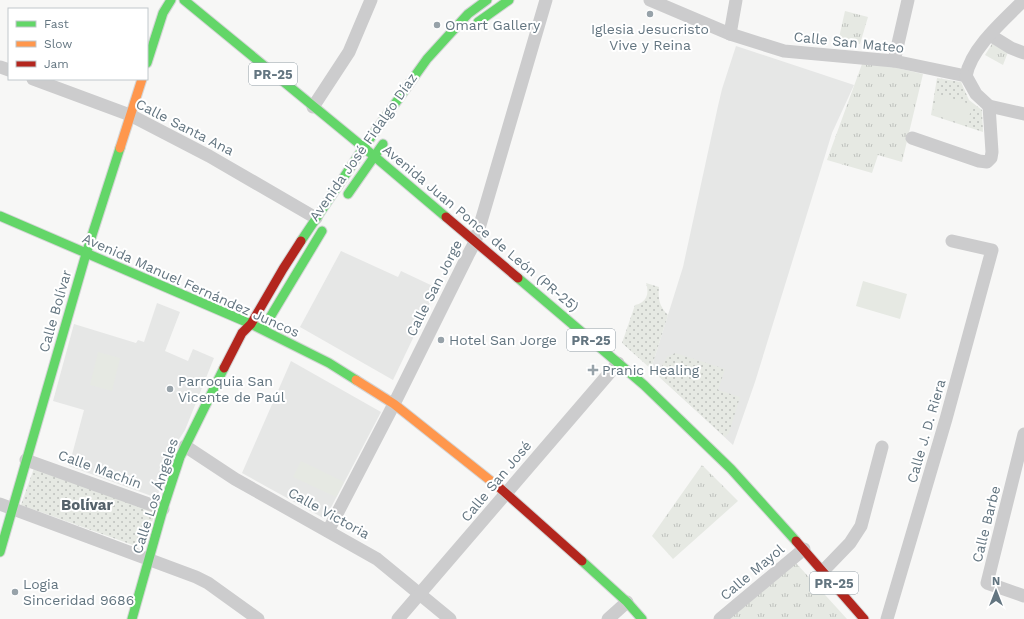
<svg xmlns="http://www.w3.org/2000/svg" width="1024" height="619" viewBox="0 0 1024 619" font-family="'Work Sans',sans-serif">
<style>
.built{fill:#e6e7e6}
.grass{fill:url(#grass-tufts)}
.park{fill:url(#park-dots)}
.pitch{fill:#e6e9e3}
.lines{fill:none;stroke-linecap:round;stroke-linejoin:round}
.fast-casing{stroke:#d4d5d6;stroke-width:11}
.slow-casing{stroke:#d4d5d6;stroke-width:11}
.jam-casing{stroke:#d4d5d6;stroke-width:11}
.street{stroke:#cccccd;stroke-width:13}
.fast{stroke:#63d668;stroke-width:9}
.slow{stroke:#ff974d;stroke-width:9}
.jam{stroke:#b3261e;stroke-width:9}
.poi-dot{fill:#97a2a9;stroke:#fff;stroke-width:1.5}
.labels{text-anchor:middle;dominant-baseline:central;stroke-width:4;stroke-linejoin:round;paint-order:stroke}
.shield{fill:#fff;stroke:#929ea6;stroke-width:1}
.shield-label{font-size:13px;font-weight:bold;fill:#637580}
.poi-label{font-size:14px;fill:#637580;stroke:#fff;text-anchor:start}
.street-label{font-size:14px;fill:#637580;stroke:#fff}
.neighbourhood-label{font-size:15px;font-weight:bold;fill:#55626b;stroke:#fff}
</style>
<defs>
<pattern id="grass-tufts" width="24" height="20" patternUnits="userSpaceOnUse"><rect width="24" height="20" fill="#e6e9e3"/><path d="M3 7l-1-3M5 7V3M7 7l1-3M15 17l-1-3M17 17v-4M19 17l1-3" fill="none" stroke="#bec1bd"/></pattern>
<pattern id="park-dots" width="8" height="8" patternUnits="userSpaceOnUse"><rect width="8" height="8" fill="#e6e9e3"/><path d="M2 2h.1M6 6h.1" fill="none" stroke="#bec1bd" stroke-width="1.8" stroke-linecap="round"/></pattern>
</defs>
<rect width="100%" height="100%" fill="#f7f7f6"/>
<!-- built -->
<g class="built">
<path d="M736 46 854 85 832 133 755 382 733 445 651 369 683 267 718 106 722 89Z"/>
<path d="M341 251 398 277 401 271 437 288 393 380 300 327Z"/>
<path d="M157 303 180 312 165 351 188 361 193 349 214 358 185 430 174 447 171 449 157 498 69 466 84 410 53 401 74 324 136 343 138 340 144 342Z"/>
<path d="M291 361 381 412 325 519 242 473Z"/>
</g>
<!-- grass -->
<g class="grass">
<path d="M845 11 868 17 860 44 838 42Z"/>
<path d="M992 44 1008 52 1003 65 985 55Z"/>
<path d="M862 64 884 65 923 74 902 162 878 155 872 173 827 160Z"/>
<path d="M702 465 738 501 673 559 652 536Z"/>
<path d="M796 563 847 619H729Z"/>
</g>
<!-- park -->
<g class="park">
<path d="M937 78 961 82 969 100 982 110 983 132 931 115Z"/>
<path d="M646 283 659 287C658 299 659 306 668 315L651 369 622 343 635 305C646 303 650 294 646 283Z"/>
<path d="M675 353 725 369 718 390 740 397 729 433 725 437 657 375 667 357Z"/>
<path d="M34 468 155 512 144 549 21 505Z"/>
</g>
<!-- pitch -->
<g class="pitch">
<path d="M938 94 973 105 966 125 932 114Z"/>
<path d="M863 281 907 294 900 319 856 306Z"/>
<path d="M98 352 120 358 112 391 90 385Z"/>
<path d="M301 461 344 482 336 497 293 477Z"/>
</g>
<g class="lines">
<defs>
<g id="fast">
<path d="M184 0 374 156 446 217"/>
<path d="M478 22 509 0"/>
<path d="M147 63 163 13 171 0"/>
<path d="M348 194 383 144"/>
<path d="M0 216 251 324 329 363 356 380"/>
<path d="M301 241 364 147 427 59 468 14 487 0"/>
<path d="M518 278 644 385 731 469 796 541"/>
<path d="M263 329 322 231"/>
<path d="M0 552 86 254 120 148"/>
<path d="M582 561 627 602 642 619"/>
<path d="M132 619 163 509 180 457 224 368"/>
</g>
<g id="slow">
<path d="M120 148 142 79"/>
<path d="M356 380 394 404 501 489"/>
</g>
<g id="jam">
<path d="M446 217 518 278"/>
<path d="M224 368 242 333 251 324 283 269 301 241"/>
<path d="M501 489 582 561"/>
<path d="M796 541 864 619"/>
</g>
</defs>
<!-- fast casing -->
<use href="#fast" class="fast-casing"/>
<!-- slow casing -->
<use href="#slow" class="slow-casing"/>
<!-- jam casing -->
<use href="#jam" class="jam-casing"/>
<!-- street -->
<g class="street">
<path d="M650 0 730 34 784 51 894 61 966 76"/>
<path d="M730 34 736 0"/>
<path d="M990 35 1011 48 1024 53"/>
<path d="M894 61 908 0"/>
<path d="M0 67 9 70"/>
<path d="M966 76C971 48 1004 20 1024 0"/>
<path d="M966 76 976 94 989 106 1024 114"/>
<path d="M33 79 130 115 209 156 316 218"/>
<path d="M313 107 349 52 371 0"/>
<path d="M912 138 979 161 987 162 991 158 992 152 989 106"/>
<path d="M1024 434 987 583 1024 596"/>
<path d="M185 446 235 479 377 559 450 619"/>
<path d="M26 460 163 509"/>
<path d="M0 504 196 577 208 583 258 619"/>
<path d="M328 531 394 404 468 255 475 242 546 0"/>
<path d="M823 571 850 543 861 526 882 447"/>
<path d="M398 619 618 363"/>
<path d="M608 619 627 602"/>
<path d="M720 619 804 549"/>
<path d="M887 619 946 419 992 250 952 241"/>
</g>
<!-- fast -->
<use href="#fast" class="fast"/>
<!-- slow -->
<use href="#slow" class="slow"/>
<!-- jam -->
<use href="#jam" class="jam"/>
</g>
<!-- markers -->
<g class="poi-dot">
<circle cx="650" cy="14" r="4"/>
<circle cx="437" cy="25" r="4"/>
<circle cx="441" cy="340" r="4"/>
<path d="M591 364h4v4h4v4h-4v4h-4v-4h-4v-4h4z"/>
<circle cx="170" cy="389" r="4"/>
<circle cx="15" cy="592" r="4"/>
</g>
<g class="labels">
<!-- shield labels -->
<g class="shield">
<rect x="249" y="63" width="48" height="22" rx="3"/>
<rect x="567" y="329" width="48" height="22" rx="3"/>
<rect x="810" y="572" width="48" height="22" rx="3"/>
</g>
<g class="shield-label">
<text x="273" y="74">PR-25</text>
<text x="591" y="340">PR-25</text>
<text x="834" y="583">PR-25</text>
</g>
<!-- poi labels -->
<g class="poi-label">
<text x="445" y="25">Omart Gallery</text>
<text x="650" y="29" text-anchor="middle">Iglesia Jesucristo<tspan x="650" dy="16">Vive y Reina</tspan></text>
<text x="449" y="340">Hotel San Jorge</text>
<text x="602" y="370">Pranic Healing</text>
<text x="178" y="381">Parroquia San<tspan x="178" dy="16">Vicente de Paúl</tspan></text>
<text x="23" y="584">Logia<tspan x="23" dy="16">Sinceridad 9686</tspan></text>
</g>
<!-- street labels -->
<g class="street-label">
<text transform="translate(849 42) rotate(6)">Calle San Mateo</text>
<text transform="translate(185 127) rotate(27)">Calle Santa Ana</text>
<text transform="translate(363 147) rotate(-55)">Avenida José Fidalgo Díaz</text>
<text transform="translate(481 228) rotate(40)">Avenida Juan Ponce de León (PR-25)</text>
<text transform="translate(191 285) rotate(24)">Avenida Manuel Fernández Juncos</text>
<text transform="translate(434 288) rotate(-63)">Calle San Jorge</text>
<text transform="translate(55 311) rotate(-74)">Calle Bolívar</text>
<text transform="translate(926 431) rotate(-74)">Calle J. D. Riera</text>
<text transform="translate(100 469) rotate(20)">Calle Machín</text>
<text transform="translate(496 481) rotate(-50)">Calle San José</text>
<text transform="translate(155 496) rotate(-72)">Calle Los Ángeles</text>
<text transform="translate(329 513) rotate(29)">Calle Victoria</text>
<text transform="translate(986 524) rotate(-76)">Calle Barbe</text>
<text transform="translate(752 572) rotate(-40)">Calle Mayol</text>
</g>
<!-- neighbourhood labels -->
<g class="neighbourhood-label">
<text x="87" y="505">Bolívar</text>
</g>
</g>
<!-- legend -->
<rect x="8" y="8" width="140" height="72" fill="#ffffff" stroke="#c1c8cc"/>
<rect x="16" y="21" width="20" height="6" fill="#63d668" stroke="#c1c8cc"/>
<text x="44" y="28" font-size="12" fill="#637580">Fast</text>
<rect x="16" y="41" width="20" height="6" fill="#ff974d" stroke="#c1c8cc"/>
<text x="44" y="48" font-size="12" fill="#637580">Slow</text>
<rect x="16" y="61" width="20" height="6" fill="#b3261e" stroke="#c1c8cc"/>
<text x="44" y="68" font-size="12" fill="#637580">Jam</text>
<!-- north arrow -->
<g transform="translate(996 591)" stroke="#ffffff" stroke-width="3" paint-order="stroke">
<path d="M0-3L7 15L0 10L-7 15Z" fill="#637580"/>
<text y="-6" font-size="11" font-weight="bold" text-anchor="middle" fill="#637580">N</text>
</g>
</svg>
